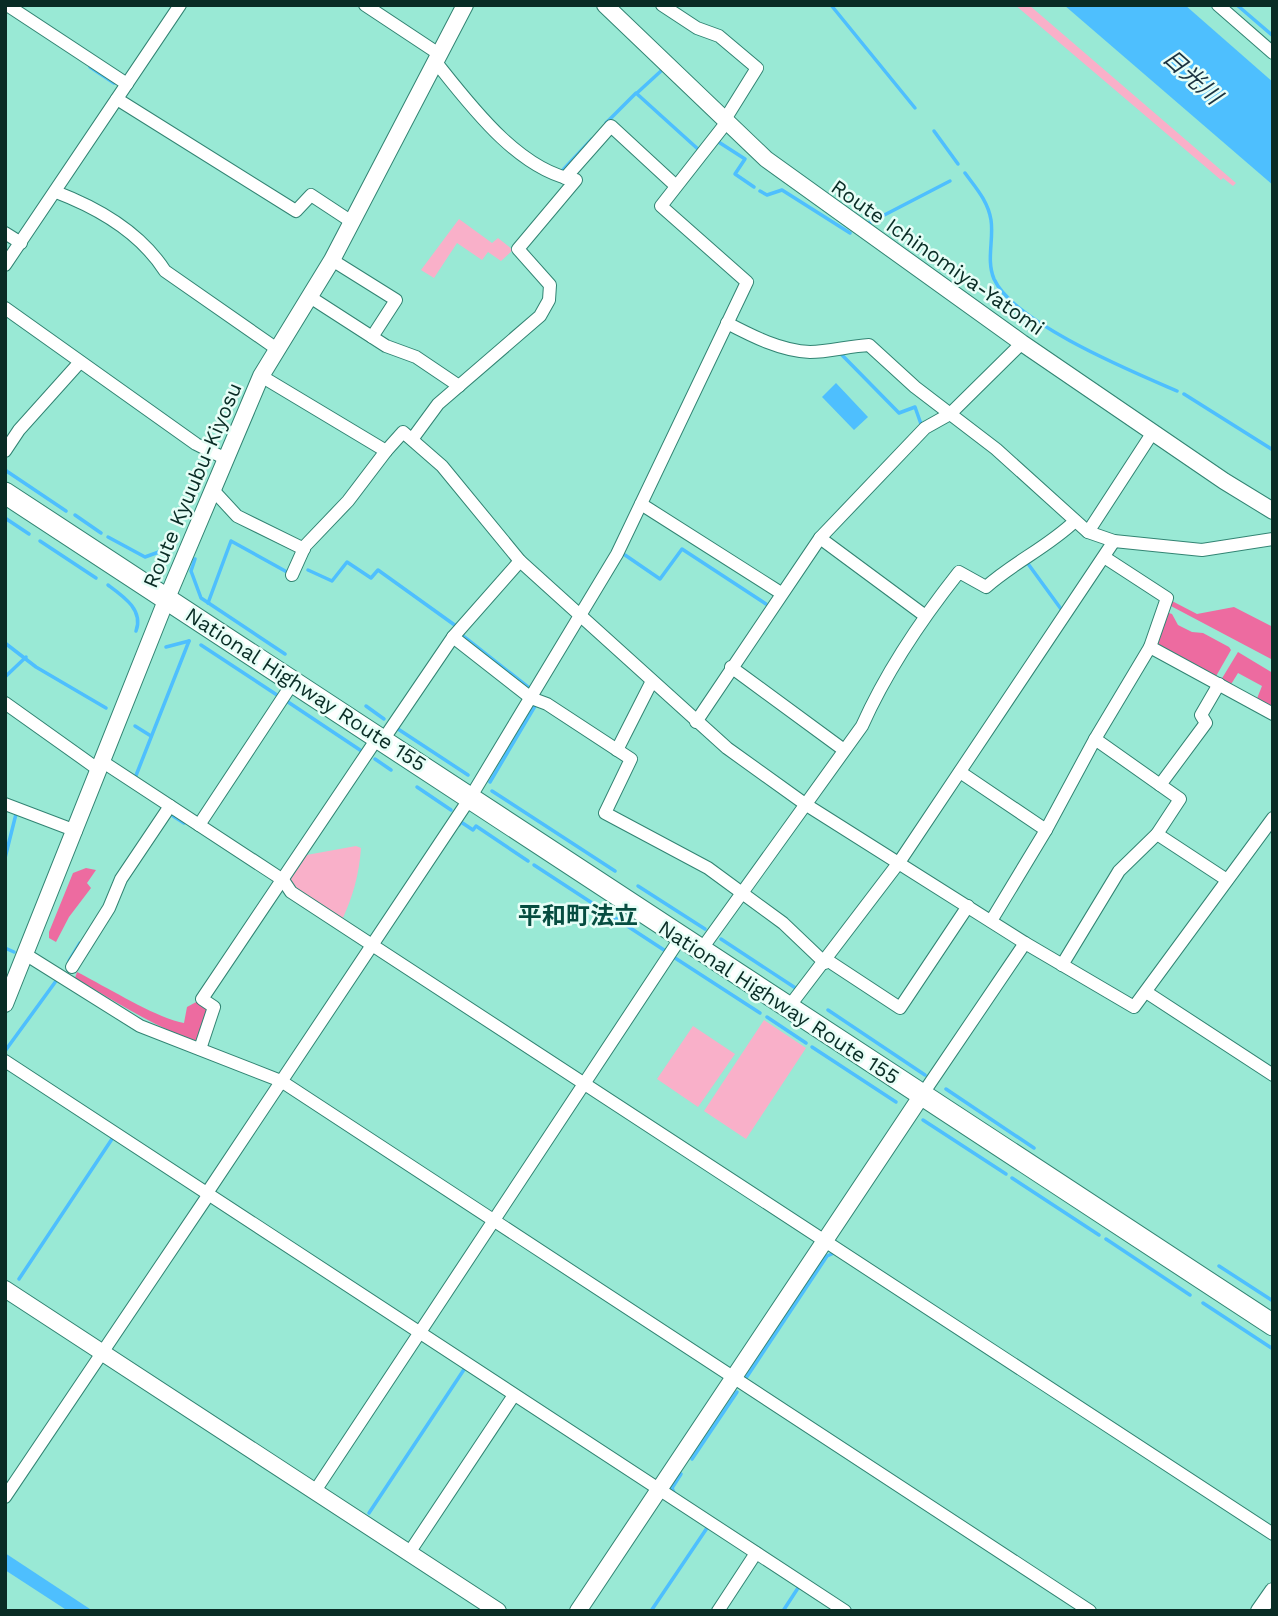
<svg xmlns="http://www.w3.org/2000/svg" width="1278" height="1616" viewBox="0 0 1278 1616" font-family="'Work Sans','Noto Sans JP',sans-serif">
<style>
.green{fill:#f9b0c9}
.forest{fill:#ed6ba0}
.water{fill:#4ebffe}
.lines{fill:none;stroke-linecap:round;stroke-linejoin:round}
.stream{stroke:#4ebffe;stroke-width:3.5}
.street-casing{stroke:#328473;stroke-width:14}
.secondary-casing{stroke:#328473;stroke-width:18}
.highway-casing{stroke:#328473;stroke-width:23}
.street{stroke:#fff;stroke-width:12}
.secondary{stroke:#fff;stroke-width:16}
.highway{stroke:#fff;stroke-width:21}
.labels{text-anchor:middle;dominant-baseline:central;stroke-width:5;stroke-linejoin:round;paint-order:stroke}
.street-label{font-size:21px;fill:#092c25;stroke:#e7fef7}
.water-label{font-size:23px;font-style:italic;fill:#1b3341;stroke:#e7fef7}
.quarter-label{font-size:24px;font-weight:bold;fill:#064d40;stroke:#e7fef7}
</style>
<rect width="100%" height="100%" fill="#99e9d5"/>
<!-- green -->
<g class="green">
<path d="M1015 5H1029L1236 183 1233 186 1223 178 1221 180Z"/>
<path d="M459 219 492 243 498 238 513 250 501 261 488 252 482 260 457 243 434 278 421 270Z"/>
<path d="M356 846 361 848C359 875 353 896 342 920L290 887 288 877 301 856Z"/>
<path d="M764 1020 806 1048 746 1139 704 1111Z"/>
<path d="M693 1026 735 1054 698 1107 657 1079Z"/>
</g>
<!-- forest -->
<g class="forest">
<path d="M1172 601 1197 614 1234 607 1273 627V660L1169 605Z"/>
<path d="M1166 612 1172 614 1178 625 1192 632 1203 633 1229 647 1231 650 1215 678 1154 646Z"/>
<path d="M1238 652 1273 673V710L1256 701 1262 686 1238 673 1230 686 1221 680Z"/>
<path d="M86 868 96 870 87 883 91 888 69 917 56 942 49 938V932L73 873Z"/>
<path d="M77 972C103 985 160 1020 184 1023L187 1007 198 1001 210 1009 199 1042C155 1028 115 1001 75 978Z"/>
</g>
<!-- water -->
<g class="water">
<path d="M1064 5H1185L1273 82V185Z"/>
<path d="M836 383 868 417 854 430 822 397Z"/>
<path d="M5 1553 93 1611H68L5 1570Z"/>
</g>
<g class="lines">
<!-- stream -->
<g class="stream">
<path d="M831 5 915 108"/>
<path d="M1237 5 1273 36"/>
<path d="M90 67 114 83"/>
<path d="M637 93 661 71"/>
<path d="M606 123 636 93 699 150"/>
<path d="M934 131 958 164"/>
<path d="M717 141 745 159 735 174 754 187"/>
<path d="M562 171 592 139"/>
<path d="M965 173C976 188 988 201 991 220 994 239 986 260 994 279 1014 323 1133 372 1177 391"/>
<path d="M760 191 767 195 782 190 850 233"/>
<path d="M867 224 950 181"/>
<path d="M841 354 899 413 915 407 921 424"/>
<path d="M1184 394 1273 450"/>
<path d="M5 470 66 511"/>
<path d="M75 515 101 533"/>
<path d="M5 518 29 534"/>
<path d="M108 537 145 557 167 549 174 541"/>
<path d="M40 541 96 578"/>
<path d="M625 555 660 579 682 549 766 604"/>
<path d="M195 559 191 571 201 598 285 654"/>
<path d="M1026 561 1061 609"/>
<path d="M308 570 332 581 347 562 371 578 378 570 456 626"/>
<path d="M108 585C123 596 144 610 136 631"/>
<path d="M208 603 231 541 287 572"/>
<path d="M463 636 528 687"/>
<path d="M5 643 36 667 106 708"/>
<path d="M201 645 277 695"/>
<path d="M166 647 189 641"/>
<path d="M5 677 26 657"/>
<path d="M288 702 363 752"/>
<path d="M366 706 384 719"/>
<path d="M135 726 151 736"/>
<path d="M398 729 468 775"/>
<path d="M375 759 391 770"/>
<path d="M135 778 189 641"/>
<path d="M490 782 535 706"/>
<path d="M417 787 451 810"/>
<path d="M492 791 615 871"/>
<path d="M173 816 184 823"/>
<path d="M459 825 461 822 473 830 476 826 528 861"/>
<path d="M5 858 16 814"/>
<path d="M534 865 667 952"/>
<path d="M638 886 705 929"/>
<path d="M721 939 797 989"/>
<path d="M5 948 14 952"/>
<path d="M672 956 760 1013"/>
<path d="M69 961 80 943"/>
<path d="M828 1010 925 1075"/>
<path d="M767 1017 806 1043"/>
<path d="M812 1047 896 1102"/>
<path d="M5 1051 56 981"/>
<path d="M946 1089 1034 1148"/>
<path d="M923 1120 1006 1174"/>
<path d="M1012 1178 1099 1235"/>
<path d="M1106 1239 1190 1295"/>
<path d="M1219 1266 1273 1301"/>
<path d="M19 1279 112 1139"/>
<path d="M1203 1303 1273 1349"/>
<path d="M746 1378 827 1256 834 1253"/>
<path d="M692 1459 737 1392"/>
<path d="M674 1493 672 1488 681 1474"/>
<path d="M369 1513 465 1368"/>
<path d="M651 1611 707 1528"/>
<path d="M783 1611 798 1588"/>
<path d="M1271 1611 1273 1608"/>
</g>
<defs>
<g id="street">
<path d="M7 5 127 84"/>
<path d="M365 5 439 54"/>
<path d="M662 5 697 28 719 36 757 68 724 121"/>
<path d="M1218 5 1273 53"/>
<path d="M117 99 296 211 311 195 352 222"/>
<path d="M565 178 611 126 676 186"/>
<path d="M56 192C98 208 140 232 165 271L277 349"/>
<path d="M5 233 21 243"/>
<path d="M332 260 396 300 372 337"/>
<path d="M5 265 180 5"/>
<path d="M310 297 386 346 416 357 459 386"/>
<path d="M5 308 196 444 226 459"/>
<path d="M727 323C752 336 781 351 810 352 829 352 849 346 869 345L915 387 996 449 1088 532 1114 541 1202 550 1273 539"/>
<path d="M261 376 386 451 403 432 442 466 520 561 727 748 805 804 1025 943 1134 1007 1273 818"/>
<path d="M413 438 438 404 540 316 549 300 550 285 518 249 576 180C519 171 470 105 435 61"/>
<path d="M5 451 19 430 80 362"/>
<path d="M213 490 237 516 304 549"/>
<path d="M641 504 781 593"/>
<path d="M1088 532 1153 432"/>
<path d="M820 538 924 615"/>
<path d="M292 575 305 546 348 501 386 451"/>
<path d="M453 637 531 698 547 704 631 759 605 813 708 868 783 923 825 963"/>
<path d="M1150 647 1273 714"/>
<path d="M731 667 844 750"/>
<path d="M5 703 99 770"/>
<path d="M696 722 820 538 925 428 950 414 1022 343"/>
<path d="M1095 739 1150 647 1167 598 1104 557"/>
<path d="M383 740 453 637 520 561"/>
<path d="M617 750 652 681"/>
<path d="M103 762 283 880 291 892 1273 1534"/>
<path d="M960 772 1046 830 1095 739 1180 799 1157 834 1119 871 1062 965"/>
<path d="M1160 785 1206 723 1201 715 1219 684"/>
<path d="M5 804 76 831"/>
<path d="M199 825 294 681"/>
<path d="M1157 834 1227 880"/>
<path d="M991 921 1046 830"/>
<path d="M701 950 862 726C887 670 921 620 959 572L986 587C1014 562 1048 547 1075 521"/>
<path d="M25 954 140 1026 281 1081 1090 1611"/>
<path d="M827 960 900 1008 968 906"/>
<path d="M72 967 109 908 121 879 170 806"/>
<path d="M1146 992 1273 1075"/>
<path d="M788 1008 900 861 1114 541"/>
<path d="M200 1049 214 1007 202 999 378 737"/>
<path d="M5 1061 845 1611"/>
<path d="M922 1095 1025 943"/>
<path d="M207 1193 470 798 617 554 747 282 661 206 726 123"/>
<path d="M315 1491 681 937"/>
<path d="M5 1497 209 1194"/>
<path d="M409 1553 514 1395"/>
<path d="M718 1611 756 1553"/>
</g>
<g id="secondary">
<path d="M605 5 766 159 1022 343 1224 481 1273 511"/>
<path d="M5 1004 167 598 261 376 332 260 465 5"/>
<path d="M5 1289 498 1611"/>
<path d="M578 1611 922 1095"/>
<path d="M1259 1611 1273 1591"/>
</g>
<path id="highway" d="M5 493 1273 1325"/>
</defs>
<!-- street casing -->
<use href="#street" class="street-casing"/>
<!-- secondary casing -->
<use href="#secondary" class="secondary-casing"/>
<!-- highway casing -->
<use href="#highway" class="highway-casing"/>
<!-- street -->
<use href="#street" class="street"/>
<!-- secondary -->
<use href="#secondary" class="secondary"/>
<!-- highway -->
<use href="#highway" class="highway"/>
</g>
<g class="labels">
<!-- street labels -->
<g class="street-label">
<text transform="translate(938 257) rotate(35)">Route Ichinomiya-Yatomi</text>
<text transform="translate(192 485) rotate(-67)">Route Kyuubu-Kiyosu</text>
<text transform="translate(306 689) rotate(33)">National Highway Route 155</text>
<text transform="translate(779 1002) rotate(33)">National Highway Route 155</text>
</g>
<!-- water labels -->
<g class="water-label">
<text transform="translate(1192 77) rotate(42)">日光川</text>
</g>
<!-- quarter labels -->
<g class="quarter-label">
<text x="578" y="916">平和町法立</text>
</g>
</g>
<!-- border -->
<rect width="1278" height="1616" fill="none" stroke="#092c25" stroke-width="14"/>
</svg>
